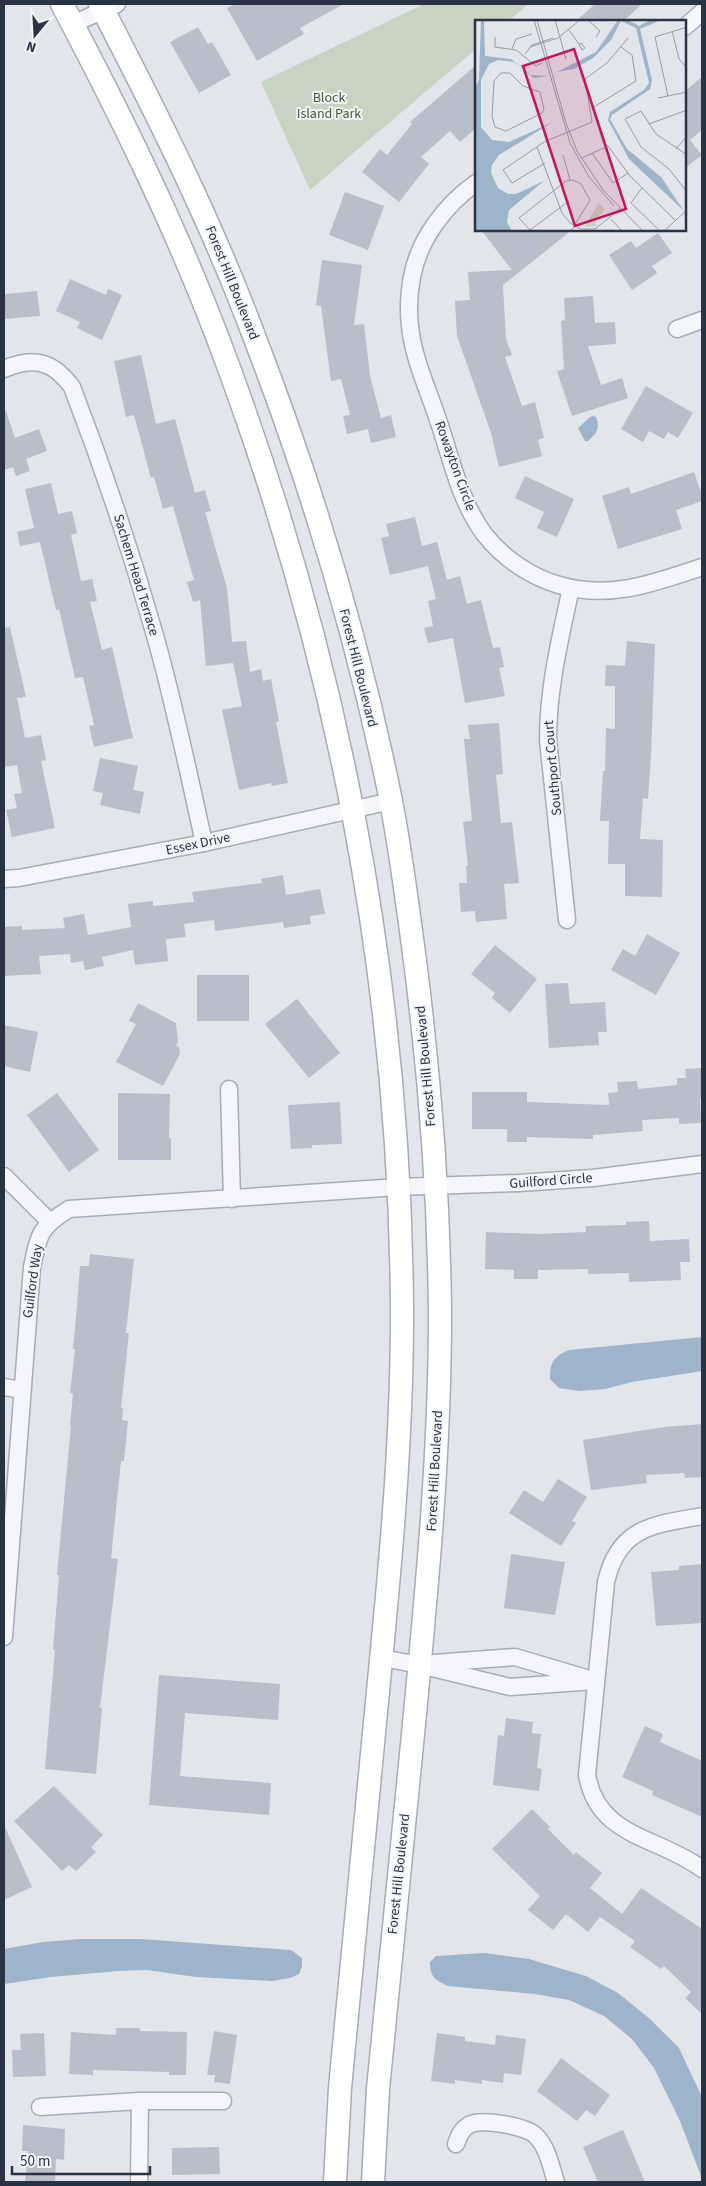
<svg xmlns="http://www.w3.org/2000/svg" width="706" height="2186" viewBox="0 0 706 2186" font-family="'Source Sans 3',sans-serif">
<style>
.green{fill:#c8d4c3}
.water{fill:#9db4ca}
.building{fill:#b9bfc8}
.lines{fill:none;stroke-linecap:round;stroke-linejoin:round}
.minor-casing{stroke:#a7acb5;stroke-width:19}
.secondary-casing{stroke:#a7acb5;stroke-width:25}
.minor{stroke:#f5f6f9;stroke-width:16}
.secondary{stroke:#fff;stroke-width:22}
.labels{text-anchor:middle;dominant-baseline:central;stroke-width:4;stroke-linejoin:round;paint-order:stroke}
.park-label{font-size:14px;fill:#3f5e37;stroke:#f2f4f8}
.street-label{font-size:14px;fill:#2a3343;stroke:#f2f4f8}
.inset-road{fill:none;stroke:#989ea7;stroke-width:1}
.view{fill:#c2185b;fill-opacity:0.15;stroke:#c2185b;stroke-width:2.5}
.inset-edge{fill:none;stroke:#2a3343;stroke-width:2.5}
</style>
<rect width="100%" height="100%" fill="#e2e5ea"/>
<!-- green -->
<path class="green" d="M424 4H529L508 21H476V49L310 190 261 82Z"/>
<!-- water -->
<g class="water">
<path d="M593 416 596 417C601 428 596 434 588 441H585L578 428 589 418Z"/>
<path d="M702 1337V1371L632 1382 605 1389 579 1391 559 1388 550 1379C550 1362 553 1357 569 1350Z"/>
<path d="M81 1939H141L291 1950 302 1958V1966L299 1974 290 1978 272 1981 196 1977 147 1970 118 1971 51 1977 4 1984V1949L43 1942Z"/>
<path d="M485 1953 529 1959 586 1976 618 1993 650 2019 679 2048 702 2097V2179L680 2121 654 2068 632 2039 604 2016 569 2000 535 1994 448 1986C435 1980 430 1977 430 1962L436 1956Z"/>
</g>
<!-- building -->
<g class="building">
<path d="M236 4H344L300 28 304 34 257 61 227 8Z"/>
<path d="M595 4H642L624 21H576Z"/>
<path d="M198 27 208 44 212 42 231 75 199 93 170 42Z"/>
<path d="M476 65V128L460 142 450 131 421 157 429 164 399 202 362 172 380 149 387 155 412 124 410 122Z"/>
<path d="M702 77V130L690 140 702 155 685 168V91Z"/>
<path d="M345 192 384 206 368 250 329 235Z"/>
<path d="M481 230H572L503 285 506 339 512 355 505 357 522 406 535 402 544 438 538 440 542 456 499 467 491 433 457 336 455 301 470 300 468 272 512 270Z"/>
<path d="M658 233 672 253 652 266 657 273 632 290 609 255 631 241 636 248Z"/>
<path d="M322 260 362 265 354 325 364 324 370 376 381 418 391 415 396 437 371 443 368 429 347 434 343 416 350 415 341 379 331 381 321 306 316 305Z"/>
<path d="M70 279 106 295 108 289 122 295 102 340 77 328 80 322 56 311Z"/>
<path d="M37 291 40 316 4 319V294Z"/>
<path d="M593 296 595 323 615 322 616 344 588 346 601 385 622 378 628 398 572 416 557 371 564 369 561 321 565 320 564 298Z"/>
<path d="M141 355 156 424 175 419 195 493 205 490 211 511 205 512 227 588 232 642 246 641 250 672 261 669 263 681 271 679 279 721 276 722 288 783 272 786 271 783 239 790 222 710 242 706 233 663 206 666 200 600 193 602 187 582 194 580 173 506 163 509 154 477 151 478 134 415 126 417 114 361Z"/>
<path d="M646 386 693 413 678 438 668 432 664 439 649 431 643 442 621 429Z"/>
<path d="M6 411 15 438 39 429 47 451 26 459 30 471 16 476 13 467 4 470V412Z"/>
<path d="M694 472 702 495V501L676 510 682 529 618 549 602 496 629 487 631 494Z"/>
<path d="M525 476 574 499 557 537 537 528 544 512 515 498Z"/>
<path d="M51 483 58 514 72 511 77 533 71 535 81 581 92 579 97 601 90 602 102 650 112 647 133 738 94 747 89 726 94 725 83 677 75 678 59 609 56 610 40 542 20 546 17 532 34 528 25 489Z"/>
<path d="M415 517 422 546 437 542 447 580 460 576 467 604 481 600 493 648 500 647 504 667 499 668 505 696 465 703 453 638 428 643 424 628 433 626 428 601 436 599 428 566 390 575 381 538 389 536 386 524Z"/>
<path d="M10 627 26 697 17 698 25 738 41 735 46 760 41 761 55 828 12 837 6 810 17 808 14 794 22 793 17 765 4 767V628Z"/>
<path d="M627 641 655 644 651 755 648 799 643 798 640 839 663 840 662 897 625 896V864H608L609 821H600L603 771H605L606 728 615 729V686H605L606 665 625 666Z"/>
<path d="M499 723 503 774 496 775 501 823 512 822 519 883 504 884 507 919 476 922 475 911 461 912 459 883H467L466 866H468L463 822 472 821 464 739H470L468 725Z"/>
<path d="M100 758 138 766 133 790 144 792 140 814 100 805 103 793 93 791Z"/>
<path d="M283 875 286 895 320 889 325 914 310 916 311 924 284 928 283 922 215 931 214 920 184 924 186 937 166 939 168 961 135 965 133 950 102 957 104 966 85 970 83 961 71 963 70 954 39 956 41 974 4 976V927L22 926V930L65 928 63 918 84 914 88 935 131 927 128 904 153 901V906L194 902 192 892 262 883 261 879Z"/>
<path d="M647 934 680 953 656 995 611 970 623 949 635 956Z"/>
<path d="M495 945 537 979 510 1013 492 998 495 993 471 974Z"/>
<rect x="197" y="975" width="52" height="46"/>
<path d="M568 983 570 1004 605 1002 607 1032H598L599 1045 549 1048 545 984Z"/>
<path d="M297 999 340 1053 309 1078 265 1024Z"/>
<path d="M138 1003 176 1023 178 1042 176 1046 179 1047 180 1054 163 1086 116 1062 136 1024 129 1021Z"/>
<path d="M4 1025 38 1032 30 1072 4 1066Z"/>
<path d="M702 1068V1099H700L701 1123 679 1124V1118L642 1120 643 1131 593 1135V1139L527 1137V1142H507V1129H472V1092H527V1102L609 1105 608 1093 618 1092 617 1082 637 1081 638 1089 677 1085V1078H686L685 1069Z"/>
<path d="M57 1093 99 1150 69 1172 27 1115Z"/>
<path d="M118 1093 170 1094 169 1138H171V1160H118Z"/>
<path d="M340 1102 342 1144 312 1145V1148L291 1149 288 1105Z"/>
<path d="M649 1221 650 1241 689 1239 690 1262H680L681 1280 629 1282V1273L588 1274V1269L538 1270V1279H514V1270L485 1269 486 1232 538 1234 586 1232V1226L626 1225V1222Z"/>
<path d="M90 1254 134 1259 126 1333H129L121 1408H123L122 1420 128 1421 124 1461H121L111 1558 118 1559 100 1708H102L96 1774 45 1769 55 1650H53L59 1575H57L71 1425H70L73 1394 70 1393 75 1349H73L77 1306 80 1266H89Z"/>
<path d="M702 1424V1477L685 1478 684 1473 646 1475 647 1483 591 1490 583 1440 664 1427Z"/>
<path d="M558 1479 587 1497 572 1521 576 1523 561 1546 509 1513 524 1490 543 1502Z"/>
<path d="M511 1554 565 1562 555 1615 504 1608Z"/>
<path d="M702 1564V1623L656 1626 651 1572 679 1570V1566Z"/>
<path d="M159 1675 280 1684 278 1720 185 1713 180 1776 271 1783 269 1815 149 1805Z"/>
<path d="M506 1718 533 1722 532 1733 541 1734 537 1768 542 1769 539 1791 493 1785 498 1735 504 1736Z"/>
<path d="M645 1726 663 1734 660 1742 702 1761V1817L652 1795 653 1791 622 1777Z"/>
<path d="M54 1786 103 1835 91 1847 96 1852 76 1871 69 1865 62 1871 14 1821Z"/>
<path d="M532 1809 550 1827 548 1829 574 1855 576 1852 602 1873 590 1888 622 1914 641 1888 702 1929V2014L685 1998 691 1992 664 1966 661 1969 630 1947 635 1941 600 1917 588 1932 566 1914 553 1930 528 1910 540 1896 492 1849Z"/>
<path d="M4 1825 32 1887 4 1900Z"/>
<path d="M116 2028H140V2031L187 2032 186 2075H169V2072L93 2070V2075L69 2074 71 2032 116 2035Z"/>
<path d="M214 2031 237 2035 230 2084 214 2082 215 2075H207Z"/>
<path d="M44 2033 46 2076 13 2077 12 2050H21L20 2034Z"/>
<path d="M437 2033 465 2037V2041L495 2045 496 2035 526 2039 521 2075 504 2073 503 2083 482 2080V2084L455 2080V2084L431 2081Z"/>
<path d="M561 2058 610 2095 595 2116 586 2110 577 2121 537 2091Z"/>
<path d="M23 2125 65 2129 64 2160 56 2159 55 2182H25L28 2151H22Z"/>
<path d="M623 2130 645 2182H598L583 2147Z"/>
<path d="M219 2147 220 2174 172 2175V2148Z"/>
</g>
<g class="lines">
<defs>
<g id="minor">
<path d="M73 24 117 4"/>
<path d="M685 27 702 12"/>
<path d="M476 183C445 205 419 239 412 277 409 293 408 310 410 326 413 357 427 387 437 417 451 456 459 501 485 535 503 558 531 577 559 585 609 600 655 583 702 567"/>
<path d="M677 329 702 320"/>
<path d="M4 369C33 356 53 361 72 387 104 470 132 554 156 639 175 707 189 775 204 843"/>
<path d="M4 879 19 878 204 843 391 801"/>
<path d="M567 920 548 740C548 688 560 639 571 588"/>
<path d="M229 1089 232 1199"/>
<path d="M4 1176 49 1221"/>
<path d="M4 1387 22 1390"/>
<path d="M702 1516C654 1525 619 1526 606 1582L587 1775C598 1838 658 1836 702 1869"/>
<path d="M4 1637 32 1267C39 1233 40 1227 69 1209L398 1187 519 1183 593 1178 702 1164"/>
<path d="M382 1658 420 1665 510 1687 595 1681"/>
<path d="M434 1663 515 1657 586 1678"/>
<path d="M40 2107 140 2101H223"/>
<path d="M456 2144C459 2136 461 2130 469 2125 481 2118 526 2126 536 2136 548 2148 551 2167 556 2182"/>
<path d="M139 2182 140 2101"/>
</g>
<g id="secondary">
<path d="M62 4C119 112 173 221 217 336 336 648 401 980 402 1315 402 1448 389 1580 376 1712 364 1838 352 1963 340 2088L335 2182"/>
<path d="M100 4C156 112 211 221 254 336 312 486 359 643 391 801 401 853 408 907 415 961 430 1078 439 1196 440 1315 440 1452 427 1588 414 1724 402 1845 390 1967 378 2089L373 2182"/>
</g>
</defs>
<!-- minor casing -->
<use href="#minor" class="minor-casing"/>
<!-- secondary casing -->
<use href="#secondary" class="secondary-casing"/>
<!-- minor -->
<use href="#minor" class="minor"/>
<!-- secondary -->
<use href="#secondary" class="secondary"/>
</g>
<g class="labels">
<!-- park labels -->
<g class="park-label">
<text x="329" y="98">Block<tspan x="329" dy="16">Island Park</tspan></text>
</g>
<!-- street labels -->
<g class="street-label">
<text transform="translate(232 283) rotate(68)">Forest Hill Boulevard</text>
<text transform="translate(455 466) rotate(70)">Rowayton Circle</text>
<text transform="translate(136 575) rotate(73)">Sachem Head Terrace</text>
<text transform="translate(358 668) rotate(76)">Forest Hill Boulevard</text>
<text transform="translate(553 768) rotate(-95)">Southport Court</text>
<text transform="translate(198 844) rotate(-12)">Essex Drive</text>
<text transform="translate(426 1066) rotate(-95)">Forest Hill Boulevard</text>
<text transform="translate(551 1181) rotate(-4)">Guilford Circle</text>
<text transform="translate(33 1281) rotate(-82)">Guilford Way</text>
<text transform="translate(435 1471) rotate(-87)">Forest Hill Boulevard</text>
<text transform="translate(399 1874) rotate(-84)">Forest Hill Boulevard</text>
</g>
</g>
<!-- overview -->
<g transform="translate(475 20)">
<rect width="211" height="211" fill="#e2e5ea"/>
<path d="M124 183 130 190 120 199 122 206 109 207Z" fill="#c8d4c3"/>
<path d="M6 0 9 1 10 36 36 39 56 55 73 56 59 58 39 42 23 40 14 44 6 60V107L17 120 34 122 78 102 24 135 17 145 16 153 23 168 33 174H41L69 161 34 190 32 202 37 211H0V68L4 60ZM143 0H153L164 6 173 1 186 0 165 9 177 60 175 69 137 95 135 99 152 129 186 157 209 191 154 139 133 100 135 92 169 70 174 63 161 8 146 1 136 20 118 38 99 49 82 52 121 32Z" fill="#9db4ca"/>
<path class="inset-road" d="M59 0 95 123 114 157 139 186M62 0 91 103 102 131 128 170 168 211M80 0 91 39M113 0 125 11 121 17M94 10 104 24M197 11 204 39 212 48M20 17V27L41 30 61 46 67 43M106 23 110 28 107 30 104 24ZM55 27 83 18 105 0M37 29 41 19 57 14M50 34 57 25 78 18M26 53H35L48 66 65 72 69 89 67 93 31 111 20 107 17 96 19 61ZM193 76 180 17 212 7M183 78 212 72M117 88 161 61 157 35 146 27M174 104 212 90M62 127 87 193 95 203 106 209H120L145 189M201 129 212 116M117 133 138 163 153 153M88 135 95 160M212 135 181 114 166 91 150 99 166 127 194 149 212 172M107 138 133 126 155 156 201 201M70 143 37 163 28 150 69 122 117 102 110 59 132 43 153 18M167 168 156 183 185 211M94 181 55 210 44 198 91 161 98 160 106 164 115 180 96 211M136 199 147 211M189 211 212 190"/>
<path class="view" d="M99 29 151 189 100 206 48 46Z"/>
<rect width="211" height="211" class="inset-edge"/>
</g>
<!-- border -->
<rect width="706" height="2186" fill="none" stroke="#2a3343" stroke-width="10"/>
<!-- north arrow -->
<g transform="translate(35 35) rotate(198)" stroke="#f2f4f8" stroke-width="4" paint-order="stroke">
<path d="M0-4L9 19L0 12L-9 19Z" fill="#2a3343"/>
<text y="-8" font-size="14" font-weight="bold" text-anchor="middle" fill="#2a3343">N</text>
</g>
<!-- scale -->
<path d="M12 2166v8h138v-8" fill="none" stroke="#2a3343" stroke-width="2.5"/>
<text x="20" y="2166" font-size="15" fill="#2a3343" stroke="#f2f4f8" stroke-width="4" paint-order="stroke">50 m</text>
</svg>
